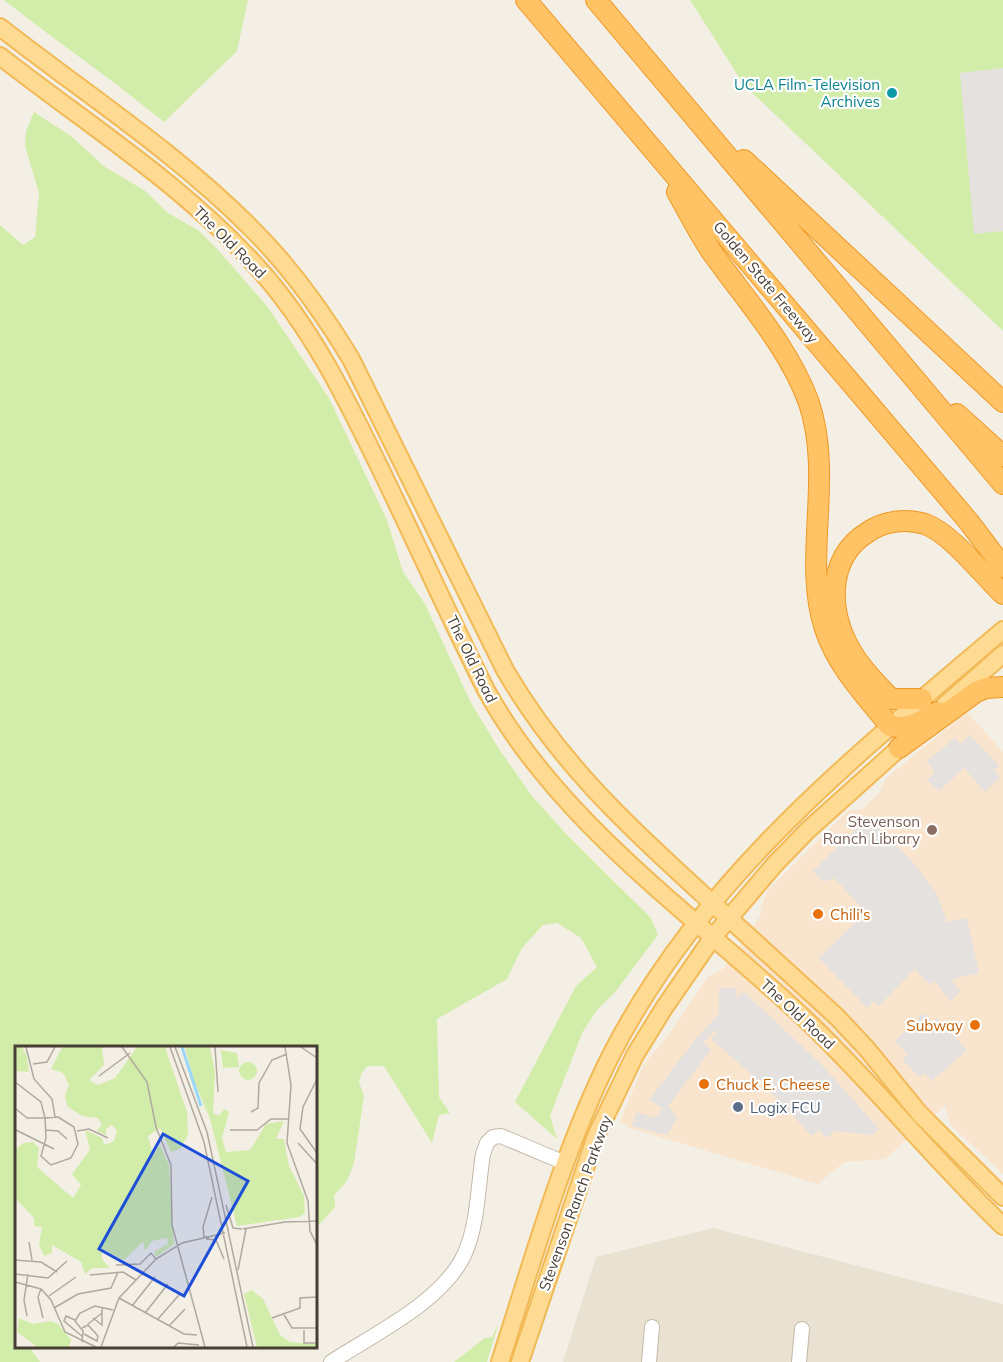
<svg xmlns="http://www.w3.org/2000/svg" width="1003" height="1362" viewBox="0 0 1003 1362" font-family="Mulish,sans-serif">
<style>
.residential{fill:#e9e1d2}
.commercial{fill:#f9e4cd}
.green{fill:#d2eda9}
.parking{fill:#e5e1de}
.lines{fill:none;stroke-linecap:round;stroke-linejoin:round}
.minor-casing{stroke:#c4b9a9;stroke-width:16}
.major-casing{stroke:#f1ba56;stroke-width:20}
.highway-casing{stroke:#ef9925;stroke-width:22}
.minor{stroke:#fff;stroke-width:14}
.major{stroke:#ffda93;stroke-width:16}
.highway{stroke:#ffc365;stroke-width:20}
.culture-dot{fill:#0f9aa8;stroke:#fff;stroke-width:2}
.education-dot{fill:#8d6e63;stroke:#fff;stroke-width:2}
.food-dot{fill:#e8710a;stroke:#fff;stroke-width:2}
.service-dot{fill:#5c6f8a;stroke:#fff;stroke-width:2}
.labels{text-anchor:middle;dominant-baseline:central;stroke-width:4.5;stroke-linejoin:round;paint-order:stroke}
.culture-label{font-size:15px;fill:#0d838f;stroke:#fff;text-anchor:end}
.street-label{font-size:15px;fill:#483f34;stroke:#fff}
.education-label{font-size:15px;fill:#785e54;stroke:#fff;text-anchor:end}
.food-label{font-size:15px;fill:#c56008;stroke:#fff;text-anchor:start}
.service-label{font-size:15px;fill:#4e5e75;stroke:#fff;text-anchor:start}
.inset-river{fill:none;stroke:#9ad7f8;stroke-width:3}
.inset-road{fill:none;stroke:#afa99e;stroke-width:1.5}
.view{fill:#1d4ed8;fill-opacity:0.15;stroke:#1d4ed8;stroke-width:3}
.inset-edge{fill:none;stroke:#483f34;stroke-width:3}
</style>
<rect width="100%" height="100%" fill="#f4efe5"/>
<!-- residential -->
<path class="residential" d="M713 1228 1003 1304V1362H563L596 1257Z"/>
<!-- commercial -->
<path class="commercial" d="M967 712 1003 752V1174L951 1125 945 1105 885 1159 844 1162 818 1184 630 1128 620 1121 644 1064 666 1038 708 977 723 969 760 916 761 907 768 890 848 811 862 809 880 792 885 779Z"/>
<!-- green -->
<g class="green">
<path d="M4 0H248L237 51 164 122C112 79 57 42 4 0Z"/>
<path d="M690 0H1003V331L744 85Z"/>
<path d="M34 112 71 136 105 167 144 190 168 213 198 230 219 251 267 306 329 398 387 520 403 572 425 604 470 701 499 749 532 796 568 836 651 918 658 935 616 991 597 1010 582 1033 550 1116 557 1139 515 1102 576 986 597 967 581 938 557 923 543 925 522 948 507 979 437 1019 439 1097 450 1113 439 1115 432 1143 384 1066H368L362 1072 359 1082 364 1096 354 1163 347 1181 334 1195 335 1207 315 1229V1047H16V1346H28L40 1362H0V225L23 245 35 237 39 193 25 146 26 131Z"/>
<path d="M499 1322 487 1362H454L485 1338 492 1337Z"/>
</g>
<!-- parking -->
<g class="parking">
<path d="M1003 68V231L974 234 960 73Z"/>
<path d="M969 735 999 765 995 771 1000 777 985 792 964 768 939 791 927 780 935 772 927 761 955 738 961 744Z"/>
<path d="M867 818 910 859 936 892 947 922 967 918 979 973 956 978 952 982 960 991 951 1001 934 981 930 985 915 969 879 1006 874 1001 867 1008 819 958 866 912 834 878 824 882 813 871Z"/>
<path d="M719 988H736L737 998 744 992 821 1064 879 1129 872 1135 835 1131 826 1138 819 1130 812 1136 769 1090 711 1039 718 1032 715 1030 704 1042 711 1050 668 1106 677 1118 667 1135 631 1126 637 1112 655 1118 662 1108 649 1100 694 1041 719 1014Z"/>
<path d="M923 1013 932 1022 937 1018 967 1050 932 1081 924 1073 919 1077 902 1060 908 1054 895 1041Z"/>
</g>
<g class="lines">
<defs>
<g id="minor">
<path d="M331 1362C374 1334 444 1301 465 1253 478 1224 478 1185 483 1154L487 1143 493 1137 501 1136 565 1163"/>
<path d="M649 1362 652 1327"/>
<path d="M799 1362 802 1329"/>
</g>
<g id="major">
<path d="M0 27C83 92 174 151 249 226 289 265 322 311 351 359L505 670C558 761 622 820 699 891 745 933 791 975 837 1017L867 1049 919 1113 1003 1197"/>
<path d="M0 56C88 125 184 185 259 269 311 327 345 396 379 466 415 540 449 616 486 690 560 824 693 914 803 1017 873 1083 933 1159 1003 1226"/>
<path d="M945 705 1003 654"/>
<path d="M500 1362C533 1260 562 1154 610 1057 701 878 853 758 1003 630"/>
<path d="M520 1362 596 1136 635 1055 664 1008 713 937 775 864 808 830 907 741"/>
</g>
<g id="highway">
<path d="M526 0 969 522 1003 567"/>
<path d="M596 0 1003 484"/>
<path d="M744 160 1003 402"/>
<path d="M677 192C688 211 698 232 711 251 745 299 789 347 809 403 834 478 802 559 825 629 837 666 866 696 890 726 909 730 921 721 938 712"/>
<path d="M957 414 1003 456"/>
<path d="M922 699H891C878 685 863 671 853 654 828 616 825 558 868 532 884 521 906 518 925 524 952 534 982 574 1003 594"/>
<path d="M899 748 976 692 986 688 1003 687"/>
</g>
</defs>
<!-- minor casing -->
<use href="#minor" class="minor-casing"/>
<!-- major casing -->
<use href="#major" class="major-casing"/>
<!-- highway casing -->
<use href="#highway" class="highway-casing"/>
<!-- minor -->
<use href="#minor" class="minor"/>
<!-- major -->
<use href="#major" class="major"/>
<!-- highway -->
<use href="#highway" class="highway"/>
</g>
<!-- markers -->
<circle class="culture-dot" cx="892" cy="93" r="6"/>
<circle class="education-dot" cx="932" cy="830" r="6"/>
<g class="food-dot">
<circle cx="818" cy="914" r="6"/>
<circle cx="975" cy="1025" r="6"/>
<circle cx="704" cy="1084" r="6"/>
</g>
<circle class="service-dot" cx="738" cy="1107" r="6"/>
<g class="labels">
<!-- culture labels -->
<g class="culture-label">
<text x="880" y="84">UCLA Film-Television<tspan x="880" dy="17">Archives</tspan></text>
</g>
<!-- street labels -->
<g class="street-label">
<text transform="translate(230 242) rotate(45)">The Old Road</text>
<text transform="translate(766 282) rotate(50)">Golden State Freeway</text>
<text transform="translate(472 659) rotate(64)">The Old Road</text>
<text transform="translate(798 1014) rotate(43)">The Old Road</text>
<text transform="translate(575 1203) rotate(-70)">Stevenson Ranch Parkway</text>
</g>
<!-- education labels -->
<g class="education-label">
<text x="920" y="821">Stevenson<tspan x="920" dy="17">Ranch Library</tspan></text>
</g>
<!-- food labels -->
<g class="food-label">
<text x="830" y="914">Chili's</text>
<text x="963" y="1025" text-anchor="end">Subway</text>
<text x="716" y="1084">Chuck E. Cheese</text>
</g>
<!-- service labels -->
<g class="service-label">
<text x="750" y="1107">Logix FCU</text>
</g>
</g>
<!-- overview -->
<g transform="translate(15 1046)">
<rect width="302" height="302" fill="#f4efe5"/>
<path d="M0 1H7L12 10 14 26 0 25ZM87 1 89 19 74 34 83 39 100 32 122 1H150L172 66 173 89 165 103 156 106 145 82 133 90 138 109 145 99 154 119 159 198 141 211 139 206 153 198 152 192 137 195 130 205 128 196 109 214 87 203V213L95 222H77L70 228 66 216 37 199V207L29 210 24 199 27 181 19 180V172L0 152V104L8 97 18 96 24 102 22 121 58 152 66 139 57 128 75 104 70 84 87 92 89 99 99 95 102 84 97 79 91 83V89L82 85 87 79 83 72 67 70 52 60 50 49 54 39 48 27 36 23 47 1ZM170 1H195L200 26 198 67 204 70 209 63 214 66 207 92 211 106 235 104 251 78 269 75 261 93H269L274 120 289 150 290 167 284 171 222 180 195 73 179 35ZM206 4 222 7 224 21 208 22ZM224 25a9 9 0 1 1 18 0a9 9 0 1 1-18 0ZM237 244 248 253 265 289 275 296 301 298V301H242L229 248ZM4 272 18 278 36 275 43 278 56 294 54 301H22L2 286Z" fill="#d2eda9"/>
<path class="inset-river" d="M167 1 186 60"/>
<path class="inset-road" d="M11 1 19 33 37 53 40 71M107 1 132 36 141 81 156 119 157 179 190 301M155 1 189 96 232 301M160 1 192 86 238 301M200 1 203 46M270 1 276 39 272 97 293 155 295 185 302 199M286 1 302 12M18 18 32 16 40 1M84 30 115 7M302 33 288 61 285 83 302 107M0 36 26 56 30 72H12L0 62M236 66 243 62 244 37 257 14 272 8M43 71 59 81 63 98 56 112 36 119 26 110 31 92 30 72ZM1 84 39 103M31 84 43 85 52 93M215 84H242L256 73H273M62 85 74 83 93 92M283 97 302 118M211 159 218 182 227 183M228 183 270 176 302 175M194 192 189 191 188 181 197 151M191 193 201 194 209 213M14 196 17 214M0 214 26 216 42 226M101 219 125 218 136 207 141 213M223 224 231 183M0 228 33 232 52 215M75 229 108 226 121 234M0 236 26 243 36 254 50 286 81 301M26 243 23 251 28 272M34 250 61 231M104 252 169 288 182 289M117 260 140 231M39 262 63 248 96 242 103 226M130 267 153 238M268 267 277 282H301M12 270 9 254 13 228M78 272 87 279V267M257 272 285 262V252L302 251M60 274 51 270 49 275 68 291M142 274 164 249M73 278 87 267V261M154 280 170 263M67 282 73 279 83 290 82 295 69 288M289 284V297H302M67 296 68 285 60 275 65 267 80 260 98 264M86 301 104 252 141 213 167 197 210 187M159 301 163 297 184 299"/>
<path class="view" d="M148 88 233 135 169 250 84 203Z"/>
<rect width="302" height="302" class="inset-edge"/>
</g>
</svg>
